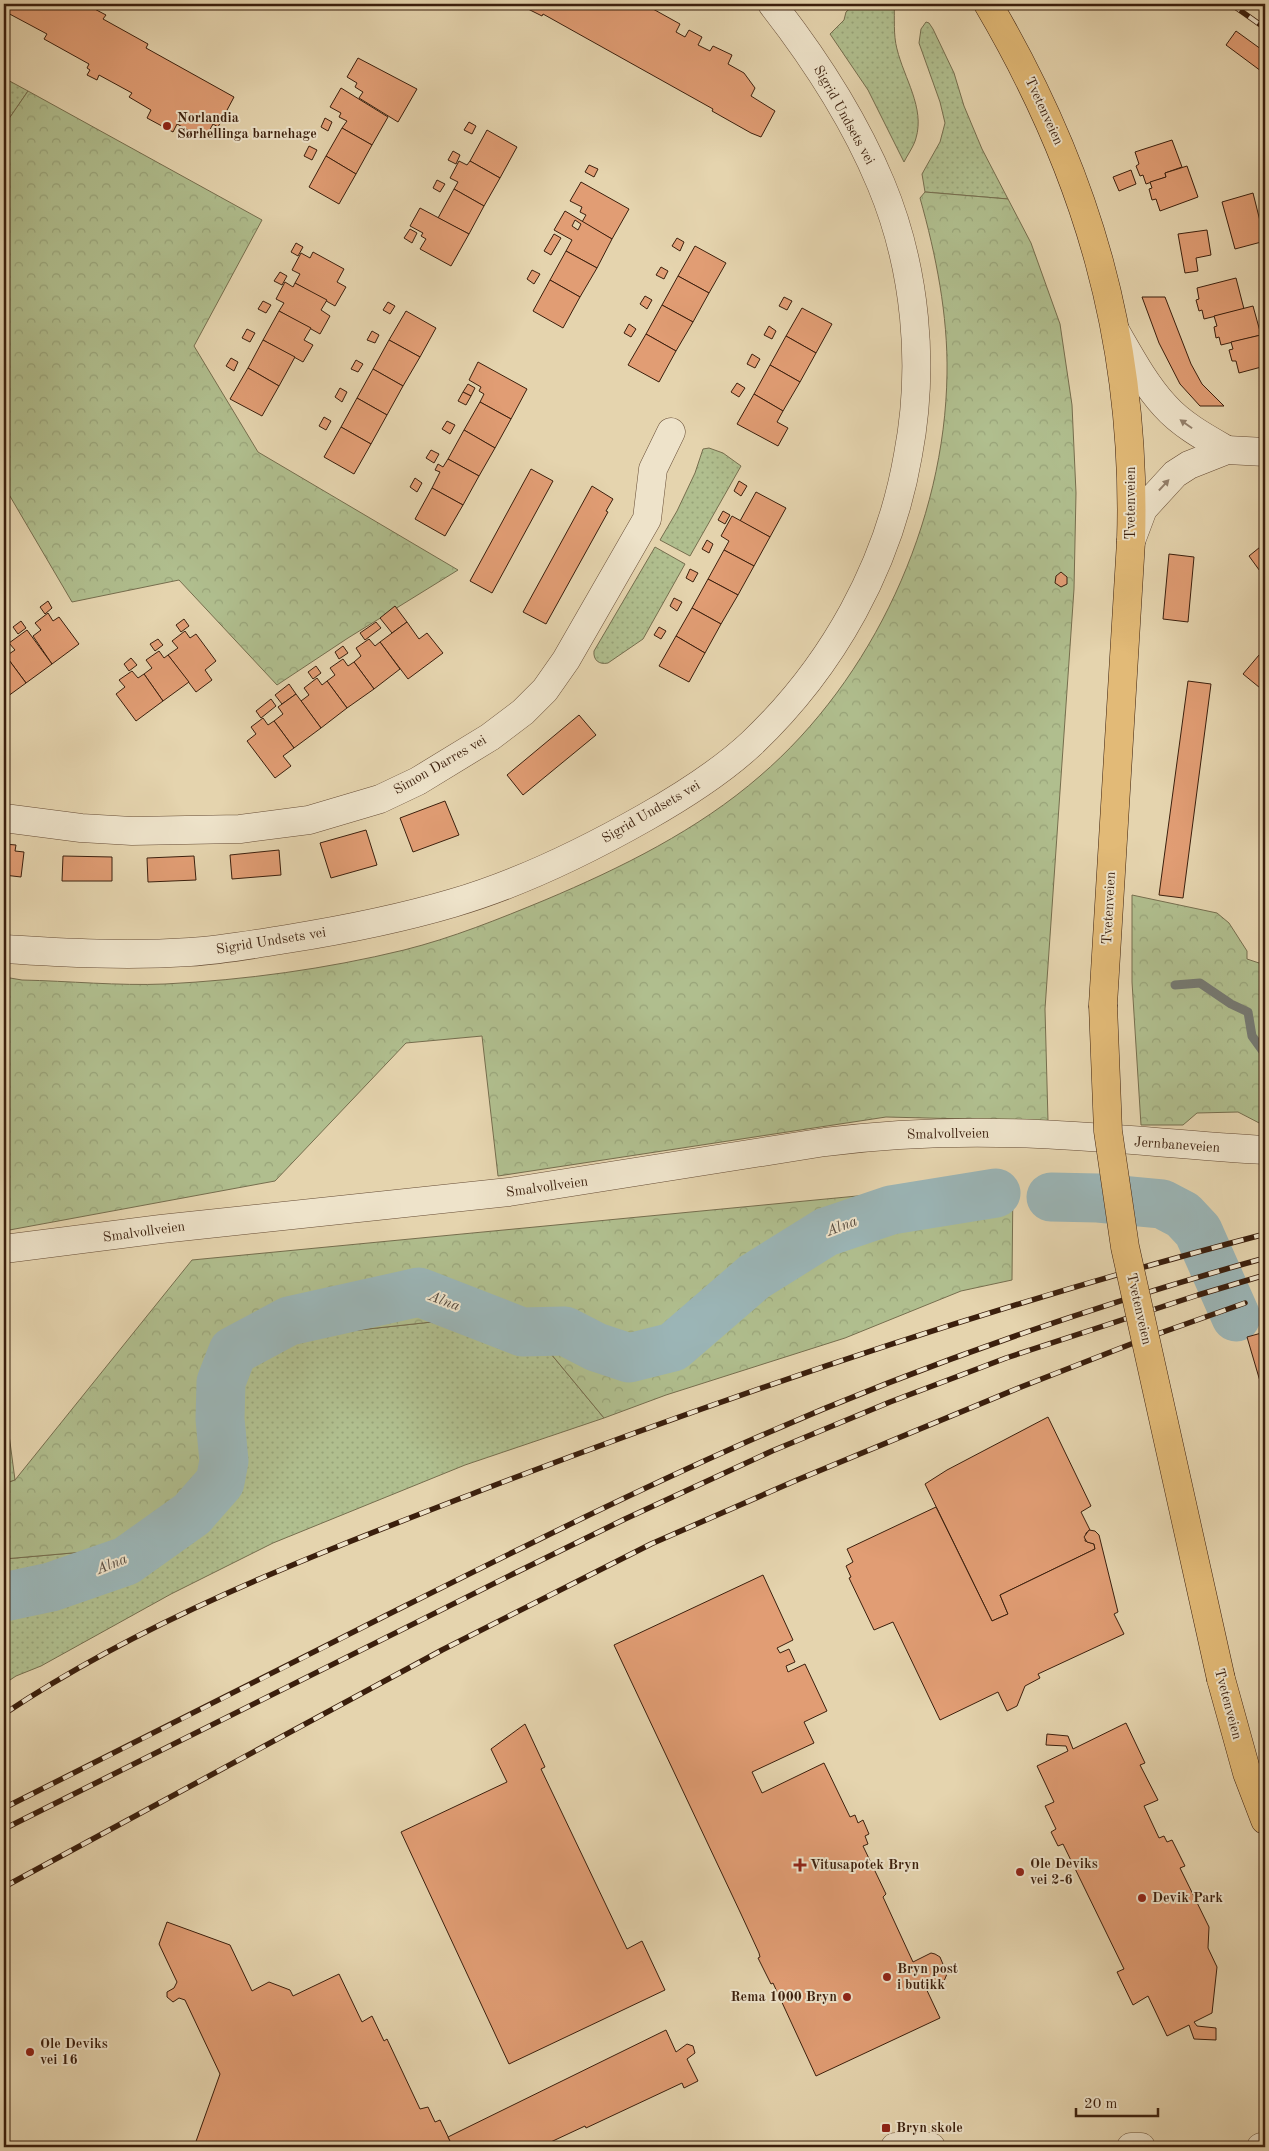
<svg xmlns="http://www.w3.org/2000/svg" width="1269" height="2151" viewBox="0 0 1269 2151" font-family="'Old Standard TT',serif">
<style>
.grass{fill:url(#grass-dots);stroke:#766e4e}
.forest{fill:url(#forest-crowns);stroke:#766e4e}
.lines{fill:none;stroke-linecap:round;stroke-linejoin:round}
.stream{stroke:#757972;stroke-width:9}
.river{stroke:#9bb5b6;stroke-width:49}
.building{fill:#e19d74;stroke:#3b1f0d;fill-rule:evenodd}
.minor-casing{stroke:#664c35;stroke-width:29}
.major-casing{stroke:#3b1f0d;stroke-width:29}
.minor{stroke:#eee3ca;stroke-width:28}
.major{stroke:#e2ba77;stroke-width:28}
.rail-casing{stroke:#3b1f0d;stroke-width:5.5}
.rail{stroke:#eee3ca;stroke-width:4;stroke-dasharray:11;stroke-linecap:butt}
.major-bridge-casing{stroke:#3b1f0d;stroke-width:29;stroke-linecap:butt}
.major-bridge{stroke:#e2ba77;stroke-width:28}
.oneway{fill:#94816c}
.poi-dot{fill:#8f2418;stroke:#eee3ca;stroke-width:2}
.labels{text-anchor:middle;dominant-baseline:central;stroke-width:4;stroke-linejoin:round;paint-order:stroke}
.street-label{font-size:14px;fill:#3b1f0d;stroke:#eee3ca}
.poi-label{font-size:14px;font-weight:bold;fill:#3b1f0d;stroke:#eee3ca;text-anchor:start}
.water-label{font-size:15px;font-style:italic;fill:#584c40;stroke:#eee3ca}
</style>
<defs>
<pattern id="grass-dots" width="8" height="8" patternUnits="userSpaceOnUse" patternTransform="scale(1.25)"><rect width="8" height="8" fill="#b0be8e"/><path d="M2 2h.1M6 6h.1" fill="none" stroke="#98a379" stroke-width="1.8" stroke-linecap="round"/></pattern>
<pattern id="forest-crowns" width="20" height="18" patternUnits="userSpaceOnUse" patternTransform="scale(1.25)"><rect width="20" height="18" fill="#b0be8e"/><path d="M2 6a3 3 0 1 1 6 0M12 15a3 3 0 1 1 6 0" fill="none" stroke="#98a379"/></pattern>
</defs>
<rect width="100%" height="100%" fill="#e5d4ae"/>
<filter id="stains"><feTurbulence type="fractalNoise" baseFrequency=".004" numOctaves="4"/><feColorMatrix values="0 0 0 0 .2 0 0 0 0 .09 0 0 0 0 .02 0 0 0 .5 -.17"/></filter>
<radialGradient id="worn" r=".72"><stop offset=".6" stop-color="#630" stop-opacity="0"/><stop offset="1" stop-color="#630" stop-opacity=".3"/></radialGradient>
<!-- grass -->
<g class="grass">
<path d="M855 4H894C895 19 893 34 897 49 904 78 925 108 916 138 914 146 908 154 904 162L868 90 830 34 844 20 846 12Z"/>
<path d="M926 22 929 23 933 29 954 73 964 106 982 149 1008 199 925 192 922 174 940 142 945 123 940 102 919 43 921 29Z"/>
<path d="M4 78 28 91 4 126Z"/>
<path d="M709 448 723 453 741 466 690 556 660 540 677 511 695 473 703 449Z"/>
<path d="M655 547 685 564 643 639 608 663C599 665 593 660 594 651Z"/>
<path d="M441 1321 537 1337 604 1418 465 1465 273 1543 171 1594 41 1666 16 1676 4 1684V1559L140 1547 228 1479V1371L295 1337Z"/>
<path d="M8 1427 15 1480 4 1484V1429Z"/>
</g>
<!-- forest -->
<g class="forest">
<path d="M28 91 262 220 194 346 258 452 458 570 348 638 277 685 179 580 72 602 4 486V126Z"/>
<path d="M925 192 1008 199 1031 243 1060 324 1072 405 1076 493 1074 589 1045 1009 1048 1121 886 1117 498 1176 482 1036 406 1043 275 1181 4 1231V977L22 980C69 981 118 986 165 984 245 980 326 969 404 950 452 938 499 919 545 900 621 868 698 830 760 776 873 679 945 522 947 374 948 315 936 255 920 198Z"/>
<path d="M1132 895 1217 913 1229 923 1247 951V959L1265 965V1126L1238 1112 1197 1113 1183 1125H1141L1132 982Z"/>
<path d="M1013 1181 1012 1280 961 1291 845 1338 666 1395 604 1418 537 1337 441 1321 295 1337 228 1371V1479L140 1547 4 1559V1484L15 1480 192 1260Z"/>
</g>
<g class="lines">
<!-- stream -->
<path class="stream" d="M1175 985 1200 983 1231 1004 1248 1012 1252 1036 1265 1054"/>
<!-- river -->
<g class="river">
<path d="M1051 1197 1098 1198 1162 1204 1183 1215 1198 1231 1236 1317"/>
<path d="M4 1597 51 1587 126 1561 192 1514 220 1482 224 1461 220 1419 221 1382 233 1351 289 1321 419 1292 522 1332 565 1331 596 1347 629 1358 673 1347 754 1277 826 1232 891 1210 996 1193"/>
</g>
</g>
<!-- building -->
<g class="building">
<path d="M4 4H85L106 15 103 19 148 44 146 48 234 97 218 127 213 124 205 139 177 124 173 132 147 118 151 110 129 97 132 93 99 75 97 80 87 75 90 70 87 68 89 64 44 39 47 34 4 11Z"/>
<path d="M529 4H644L680 24 676 32 685 37 689 30 702 37 698 45 710 51 713 46 732 55 728 64 744 73 755 88 751 96 775 111 761 137 751 133 712 111 713 109 543 14 542 16 526 8Z"/>
<path d="M1236 31 1265 52V74L1226 45Z"/>
<path d="M358 58 417 89 398 122 359 98 363 92 355 87 357 83 347 77Z"/>
<path d="M341 88 388 117 372 145 342 128 347 121 339 117 341 113 330 107Z"/>
<path d="M325 118 332 122 328 131 321 127Z"/>
<path d="M469 122 476 126 472 134 464 130Z"/>
<path d="M342 128 372 145 356 174 326 156Z"/>
<path d="M487 130 517 147 500 178 470 161Z"/>
<path d="M1172 140 1182 167 1165 173 1166 177 1146 184 1143 175 1140 176 1136 166 1139 164 1135 152Z"/>
<path d="M309 146 317 150 312 160 304 156Z"/>
<path d="M453 151 460 155 456 164 448 160Z"/>
<path d="M326 156 356 174 339 204 309 187Z"/>
<path d="M459 161 467 165 470 161 500 178 484 206 454 189 458 182 450 178Z"/>
<path d="M589 165 598 169 594 177 585 172Z"/>
<path d="M1187 166 1198 197 1160 211 1156 199 1152 200 1149 189 1152 188 1150 182 1166 177 1165 173Z"/>
<path d="M1131 170 1136 184 1119 191 1113 177Z"/>
<path d="M437 180 445 184 440 192 433 188Z"/>
<path d="M581 182 629 209 612 239 582 222 586 215 580 212 582 207 570 201Z"/>
<path d="M454 189 484 206 469 234 438 218Z"/>
<path d="M1253 193 1265 241 1235 249 1222 202Z"/>
<path d="M420 208 469 234 451 266 420 249 426 239 421 236 423 233 410 226Z"/>
<path d="M565 211 612 239 597 268 566 251 572 240 554 230ZM575 220 581 224 578 230 572 226Z"/>
<path d="M410 229 417 233 412 243 404 238Z"/>
<path d="M1207 230 1211 255 1196 258 1198 271 1185 273 1178 234Z"/>
<path d="M554 234 561 238 551 255 544 251Z"/>
<path d="M677 238 684 242 680 251 672 246Z"/>
<path d="M296 243 303 247 298 256 291 252Z"/>
<path d="M695 246 726 263 709 293 678 276Z"/>
<path d="M566 251 597 268 580 297 550 280Z"/>
<path d="M313 252 344 269 337 282 346 287 335 306 295 283 300 274 292 270 301 253 310 258Z"/>
<path d="M661 267 668 271 664 279 656 275Z"/>
<path d="M532 270 540 274 534 284 527 279Z"/>
<path d="M280 272 287 276 282 285 274 281Z"/>
<path d="M678 276 709 293 693 322 662 305Z"/>
<path d="M1236 278 1244 309 1204 319 1202 310 1199 311 1196 300 1199 299 1197 288Z"/>
<path d="M550 280 580 297 563 328 533 311Z"/>
<path d="M285 282 293 287 295 283 327 300 321 310 330 316 320 334 279 311 284 303 276 299Z"/>
<path d="M645 296 652 300 647 309 640 304Z"/>
<path d="M784 297 792 301 787 310 779 306Z"/>
<path d="M1142 297H1165L1191 364 1202 384 1224 406H1200L1180 384 1159 343Z"/>
<path d="M263 301 271 305 266 313 258 309Z"/>
<path d="M388 302 395 306 390 314 383 310Z"/>
<path d="M662 305 693 322 676 351 646 334Z"/>
<path d="M1253 306 1261 335 1221 345 1219 337 1216 338 1214 327 1217 326 1214 316Z"/>
<path d="M802 308 832 324 816 353 786 336Z"/>
<path d="M279 311 311 328 304 340 313 345 303 362 263 340Z"/>
<path d="M406 311 436 328 420 357 389 340Z"/>
<path d="M629 324 636 329 631 337 624 333Z"/>
<path d="M769 326 776 331 772 339 764 335Z"/>
<path d="M247 329 255 333 250 342 242 338Z"/>
<path d="M372 331 379 335 375 343 367 340Z"/>
<path d="M646 334 676 351 659 382 628 365Z"/>
<path d="M1265 334V366L1239 373 1236 361H1232L1229 350 1233 349 1231 342Z"/>
<path d="M786 336 816 353 800 382 770 365Z"/>
<path d="M263 340 295 357 279 386 248 368Z"/>
<path d="M389 340 420 357 403 386 373 369Z"/>
<path d="M752 354 760 359 755 368 747 364Z"/>
<path d="M231 358 238 362 234 371 226 366Z"/>
<path d="M356 360 363 364 358 372 351 369Z"/>
<path d="M478 362 527 389 511 419 480 402 484 394 479 391 481 387 469 380Z"/>
<path d="M770 365 800 382 783 411 754 394Z"/>
<path d="M248 368 279 386 262 416 230 399Z"/>
<path d="M373 369 403 386 387 415 357 398Z"/>
<path d="M737 383 745 388 739 397 731 392Z"/>
<path d="M468 384 475 388 471 396 463 392Z"/>
<path d="M340 388 347 392 342 402 335 397Z"/>
<path d="M463 392 471 396 466 405 458 401Z"/>
<path d="M754 394 783 411 777 422 788 428 778 446 737 424Z"/>
<path d="M357 398 387 415 371 444 341 427Z"/>
<path d="M480 402 511 419 495 448 464 430Z"/>
<path d="M324 417 331 421 326 430 319 426Z"/>
<path d="M447 421 455 425 450 434 442 429Z"/>
<path d="M341 427 371 444 354 474 324 457Z"/>
<path d="M464 430 495 448 479 476 448 459Z"/>
<path d="M431 450 439 454 434 463 426 458Z"/>
<path d="M448 459 479 476 463 505 432 488 440 472 435 470 438 464 443 467Z"/>
<path d="M531 469 553 481 492 593 470 581Z"/>
<path d="M415 478 422 483 417 492 410 487Z"/>
<path d="M739 481 747 486 741 496 734 491Z"/>
<path d="M592 486 613 499 606 511 608 512 546 624 523 612Z"/>
<path d="M432 488 463 505 445 536 415 519Z"/>
<path d="M756 492 786 508 770 537 740 521Z"/>
<path d="M723 511 730 515 725 524 718 520Z"/>
<path d="M732 516 770 537 754 566 724 550 729 541 721 536Z"/>
<path d="M707 540 713 544 709 553 702 549Z"/>
<path d="M1265 543V578L1249 556Z"/>
<path d="M724 550 754 566 738 595 708 579Z"/>
<path d="M1169 554 1194 557 1188 622 1163 619Z"/>
<path d="M690 569 698 573 693 582 686 578Z"/>
<path d="M1061 572 1067 577V584L1061 587 1055 583 1056 576Z"/>
<path d="M708 579 738 595 721 624 692 608Z"/>
<path d="M674 598 682 602 677 611 670 606Z"/>
<path d="M48 601 52 608 45 614 40 607Z"/>
<path d="M395 606 407 622 392 633 380 618Z"/>
<path d="M692 608 721 624 705 653 676 636Z"/>
<path d="M48 613 53 621 59 617 79 644 52 664 33 636 41 630 35 623Z"/>
<path d="M184 619 189 626 181 632 176 625Z"/>
<path d="M21 621 26 628 18 634 13 627Z"/>
<path d="M376 622 381 628 365 640 360 633Z"/>
<path d="M407 622 419 639 427 633 443 653 408 679 380 642Z"/>
<path d="M659 627 666 631 661 639 654 635Z"/>
<path d="M27 630 52 664 26 683 6 656 15 650 9 643Z"/>
<path d="M185 631 190 638 196 634 216 661 205 670 212 680 196 692 168 655 178 648 172 641Z"/>
<path d="M676 636 705 653 689 682 659 666Z"/>
<path d="M158 639 163 645 155 651 150 644Z"/>
<path d="M369 639 375 646 380 642 400 669 374 689 354 662 361 656 356 648Z"/>
<path d="M343 646 348 653 339 659 335 652Z"/>
<path d="M159 651 164 658 168 655 189 682 163 701 144 674 152 668 146 660Z"/>
<path d="M1259 655 1265 661V692L1243 674Z"/>
<path d="M6 656 26 683 4 699V658Z"/>
<path d="M131 658 137 665 129 671 124 664Z"/>
<path d="M343 659 348 666 354 662 374 689 347 708 327 681 335 675 330 668Z"/>
<path d="M316 666 321 673 313 679 308 672Z"/>
<path d="M132 671 138 678 144 674 163 701 136 721 116 694 125 687 119 680Z"/>
<path d="M317 678 322 685 327 681 347 708 321 728 301 701 309 695 304 688Z"/>
<path d="M1188 681 1211 684 1183 898 1159 895Z"/>
<path d="M289 684 296 694 282 704 275 695Z"/>
<path d="M296 694 321 728 294 748 274 721 283 714 278 707Z"/>
<path d="M271 699 276 706 261 718 256 711Z"/>
<path d="M579 715 596 735 523 795 507 775Z"/>
<path d="M263 718 268 725 274 721 294 748 283 756 291 766 275 778 247 741 256 734 251 727Z"/>
<path d="M445 801 459 835 413 852 400 818Z"/>
<path d="M366 830 377 865 331 878 320 843Z"/>
<path d="M4 844 16 845 15 851 24 852 21 877 4 875Z"/>
<path d="M279 850 281 875 232 879 230 855Z"/>
<path d="M63 856 112 857V881H62Z"/>
<path d="M194 856 196 880 148 882 147 858Z"/>
<path d="M1265 1332V1387L1262 1388 1247 1337Z"/>
<path d="M1048 1417 1091 1506 1081 1512 1090 1530 1086 1533 1085 1541 1094 1544 1095 1549 1000 1595 1008 1614 992 1621 925 1484 947 1470Z"/>
<path d="M936 1507 992 1621 1008 1614 1000 1595 1095 1549 1094 1544 1087 1542 1084 1537 1089 1530 1095 1531 1099 1535 1118 1612 1114 1614 1124 1634 1038 1674 1040 1678 1025 1686 1017 1706 1007 1711 998 1692 940 1720 893 1622 874 1630 849 1578 851 1577 846 1566 853 1562 847 1549Z"/>
<path d="M763 1575 793 1640 777 1648 780 1653 789 1649 795 1662 786 1666 788 1672 805 1664 827 1711 804 1722 814 1743 752 1772 762 1793 824 1763 850 1817 855 1815 858 1823 863 1820 869 1834 865 1836 868 1844 863 1846 886 1894 883 1897 913 1962 931 1953 935 1954 940 1957 947 1974 944 1981 940 1983 934 1982 931 1978 923 1982 940 2018 816 2076 773 1983 771 1984 758 1958 760 1957 759 1953 741 1914 614 1645Z"/>
<path d="M1126 1723 1145 1763 1140 1765 1158 1800 1144 1806 1159 1838 1164 1836 1167 1842 1172 1840 1185 1866 1180 1868 1209 1927 1208 1948 1217 1967 1212 2013 1194 2022 1197 2026 1216 2028V2040L1194 2039 1189 2025 1167 2036 1148 1996 1133 2005 1117 1972 1124 1969 1063 1844 1058 1846 1051 1832 1056 1829 1045 1806 1054 1802 1037 1766 1068 1751 1066 1746 1046 1745 1047 1734 1068 1736 1073 1749Z"/>
<path d="M525 1724 545 1767 541 1769 627 1949 642 1941 665 1990 509 2064 401 1832 507 1782 491 1749Z"/>
<path d="M167 1922 230 1945 252 1991 269 1982 290 1990 293 1996 339 1974 362 2022 372 2016 384 2041 387 2039 420 2109 428 2107 435 2122 440 2120 453 2147H194L220 2074 185 2000 179 1998 173 2002 167 1997V1992L174 1988 177 1982 159 1944Z"/>
<path d="M666 2030 676 2052 687 2044 693 2046 695 2053 687 2059 698 2081 684 2088 682 2083 586 2128 585 2126 540 2147H453L448 2137 456 2133Z"/>
</g>
<g class="lines">
<defs>
<g id="minor">
<path d="M1116 332C1131 358 1145 384 1165 406 1182 425 1206 438 1227 450"/>
<path d="M1131 541 1143 509 1175 474 1189 465 1227 450 1265 452"/>
<path d="M4 818 81 828 132 831 240 829 309 820 380 799 418 781 490 737 523 712 545 690 566 660 647 519 653 469 671 432"/>
<path d="M4 949C66 953 128 956 190 952 223 950 255 944 287 939 343 930 399 919 453 903 518 884 588 850 646 817 683 796 721 772 752 743 833 666 889 565 908 455 925 366 916 268 881 184 854 119 815 59 772 4"/>
<path d="M4 1249 161 1229 509 1192 825 1142C895 1133 967 1131 1038 1134 1114 1137 1189 1146 1265 1150"/>
<path d="M895 2147H931"/>
<path d="M1131 2147H1141"/>
<path d="M1261 2147 1265 2146"/>
</g>
<g id="major">
<path d="M988 4C1088 174 1137 343 1131 541L1103 1005"/>
<path d="M1221 1679 1247 1773 1265 1820"/>
</g>
</defs>
<!-- minor casing -->
<use href="#minor" class="minor-casing"/>
<!-- major casing -->
<use href="#major" class="major-casing"/>
<!-- minor -->
<use href="#minor" class="minor"/>
<!-- major -->
<use href="#major" class="major"/>
<defs>
<g id="rail">
<path d="M1231 4 1265 28"/>
<path d="M1256 4 1265 10"/>
<path d="M4 1714C149 1617 314 1555 477 1492 735 1393 997 1304 1265 1234"/>
<path d="M4 1808C130 1745 256 1682 381 1618 495 1561 608 1504 724 1452 899 1373 1081 1309 1265 1258"/>
<path d="M4 1829 513 1574 625 1519 772 1451 890 1402 1006 1358 1198 1295 1265 1275"/>
<path d="M4 1887 442 1650 651 1544 797 1480 1021 1387 1149 1337 1245 1303"/>
</g>
</defs>
<!-- rail casing -->
<use href="#rail" class="rail-casing"/>
<!-- rail -->
<use href="#rail" class="rail"/>
<defs>
<path id="major-bridge" d="M1103 1005 1108 1131 1125 1247 1221 1679"/>
</defs>
<!-- major-bridge casing -->
<use href="#major-bridge" class="major-bridge-casing"/>
<!-- major-bridge -->
<use href="#major-bridge" class="major-bridge"/>
</g>
<!-- one-way arrows -->
<defs><path id="oneway-solid" d="M-6-.8H1V-3.2L6.5 0L1 3.2V.8H-6Z" transform="scale(1.25)"/></defs>
<g class="oneway">
<use href="#oneway-solid" transform="translate(1186 424) rotate(-145)"/>
<use href="#oneway-solid" transform="translate(1164 485) rotate(-47)"/>
</g>
<!-- markers -->
<g class="poi-dot">
<circle cx="167" cy="126" r="5"/>
<path d="M797.5 1857.5h5v5h5v5h-5v5h-5v-5h-5v-5h5z"/>
<circle cx="1020" cy="1872" r="5"/>
<circle cx="1142" cy="1898" r="5"/>
<circle cx="887" cy="1977" r="5"/>
<circle cx="847" cy="1997" r="5"/>
<circle cx="30" cy="2052" r="5"/>
<rect x="881" y="2123" width="10" height="10" rx="2.5"/>
</g>
<g class="labels">
<!-- street labels -->
<g class="street-label">
<text transform="translate(1044 111) rotate(65)">Tvetenveien</text>
<text transform="translate(844 115) rotate(61)">Sigrid Undsets vei</text>
<text transform="translate(1131 503) rotate(-90)">Tvetenveien</text>
<text transform="translate(440 765) rotate(-30)">Simon Darres vei</text>
<text transform="translate(651 812) rotate(-30)">Sigrid Undsets vei</text>
<text transform="translate(1109 908) rotate(-87)">Tvetenveien</text>
<text transform="translate(271 941) rotate(-9)">Sigrid Undsets vei</text>
<text transform="translate(948 1134) rotate(-1)">Smalvollveien</text>
<text transform="translate(1177 1145) rotate(4)">Jernbaneveien</text>
<text transform="translate(547 1187) rotate(-8)">Smalvollveien</text>
<text transform="translate(144 1232) rotate(-8)">Smalvollveien</text>
<text transform="translate(1139 1309) rotate(77)">Tvetenveien</text>
<text transform="translate(1228 1704) rotate(75)">Tvetenveien</text>
</g>
<!-- poi labels -->
<g class="poi-label">
<text x="177" y="118">Norlandia<tspan x="177" dy="16">Sørhellinga barnehage</tspan></text>
<text x="1030" y="1864">Ole Deviks<tspan x="1030" dy="16">vei 2-6</tspan></text>
<text x="810" y="1865">Vitusapotek Bryn</text>
<text x="1152" y="1898">Devik Park</text>
<text x="897" y="1969">Bryn post<tspan x="897" dy="16">i butikk</tspan></text>
<text x="837" y="1997" text-anchor="end">Rema 1000 Bryn</text>
<text x="40" y="2044">Ole Deviks<tspan x="40" dy="16">vei 16</tspan></text>
<text x="896" y="2128">Bryn skole</text>
</g>
<!-- water labels -->
<g class="water-label">
<text transform="translate(842 1227) rotate(-21)">Alna</text>
<text transform="translate(444 1302) rotate(21)">Alna</text>
<text transform="translate(112 1565) rotate(-22)">Alna</text>
</g>
</g>
<!-- margin -->
<rect width="1269" height="2151" fill="none" stroke="#e5d4ae" stroke-width="20"/>
<rect x="5" y="5" width="1259" height="2141" fill="none" stroke="#3b1f0d" stroke-width="2.5"/>
<rect x="10" y="10" width="1249" height="2131" fill="none" stroke="#3b1f0d"/>
<!-- scale -->
<path d="M1076 2108v8h82v-8" fill="none" stroke="#3b1f0d" stroke-width="2.5"/>
<text x="1084" y="2108" font-size="15" fill="#3b1f0d" stroke="#eee3ca" stroke-width="4" paint-order="stroke">20 m</text>
<rect width="100%" height="100%" filter="url(#stains)"/>
<rect width="100%" height="100%" fill="url(#worn)"/>
</svg>
